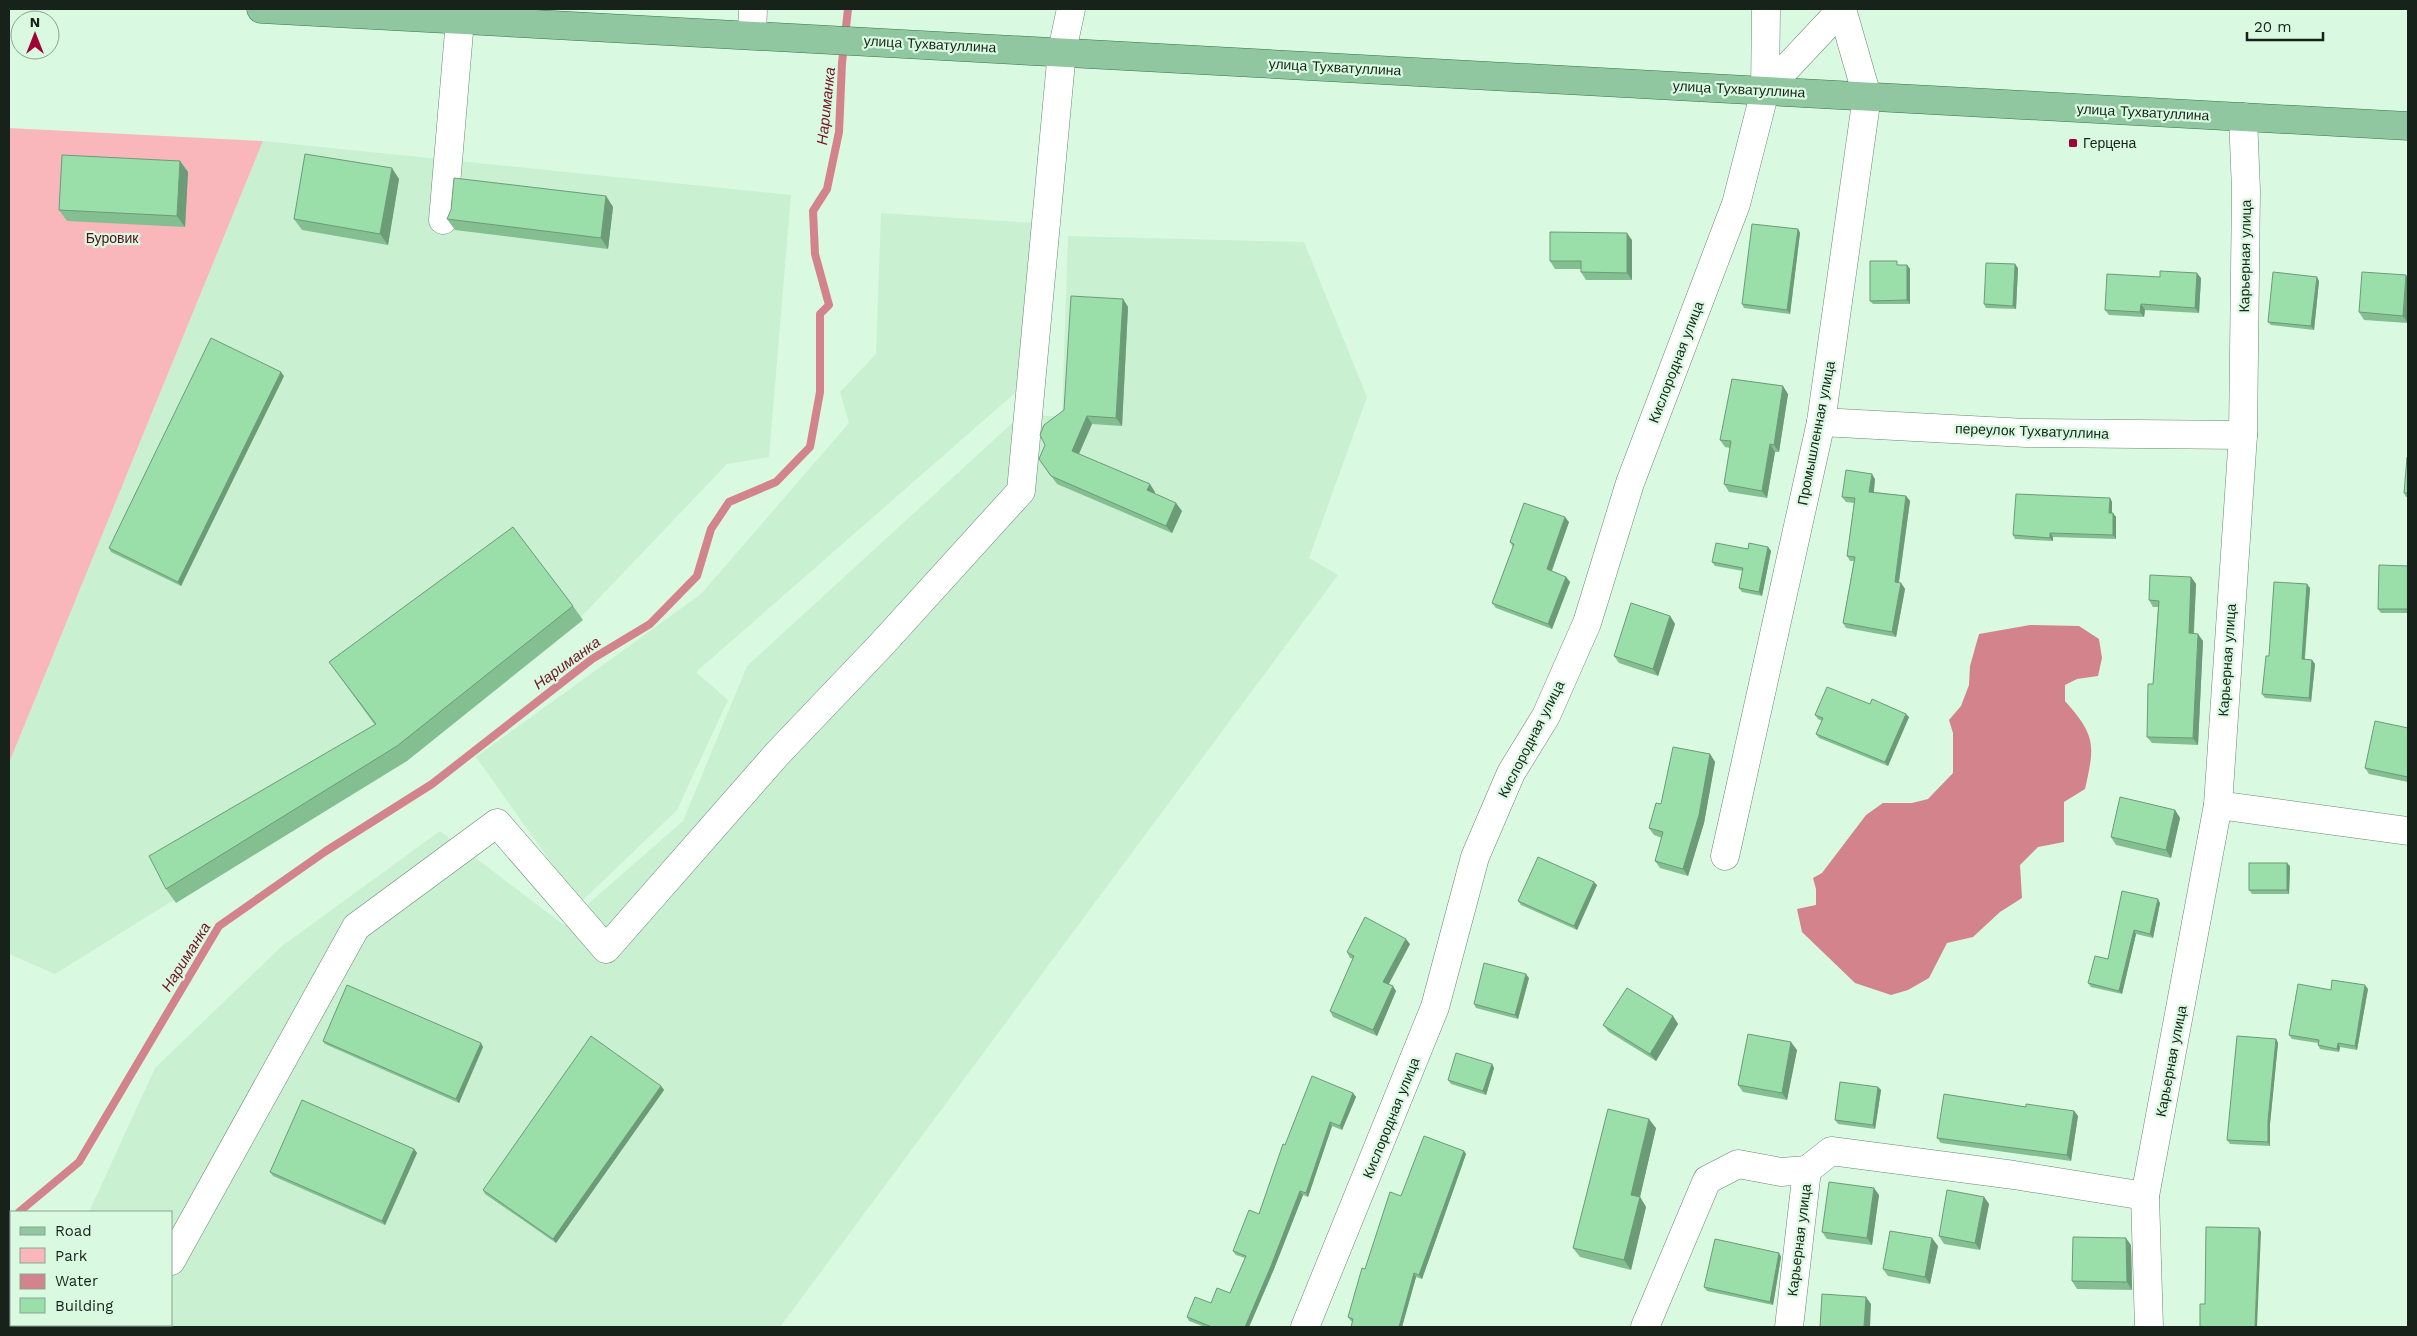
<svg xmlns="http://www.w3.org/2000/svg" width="2417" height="1336" viewBox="0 0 2417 1336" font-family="'Work Sans',sans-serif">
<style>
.built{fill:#c8f0d1}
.green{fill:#f9b7bc}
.water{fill:#d3838b}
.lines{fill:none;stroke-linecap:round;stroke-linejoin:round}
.stream{stroke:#d3838b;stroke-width:8}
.minor-casing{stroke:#6a8871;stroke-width:29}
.major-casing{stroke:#367549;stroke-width:29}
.minor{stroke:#fff;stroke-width:28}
.major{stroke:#90c7a1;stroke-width:28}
.wall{fill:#84bf92}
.shaded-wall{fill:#6c9b77}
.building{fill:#9adeaa;stroke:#6c9b77}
.poi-dot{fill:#a10237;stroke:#d9fae0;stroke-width:2}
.labels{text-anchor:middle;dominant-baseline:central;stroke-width:4.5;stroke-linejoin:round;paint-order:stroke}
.street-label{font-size:14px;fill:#17231a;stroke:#d9fae0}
.poi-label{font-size:14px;fill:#17231a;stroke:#d9fae0;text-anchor:start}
.park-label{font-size:14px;fill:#540b1d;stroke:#d9fae0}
.water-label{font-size:15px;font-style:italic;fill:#731229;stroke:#d9fae0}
</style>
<rect width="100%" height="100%" fill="#d9fae0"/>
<!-- built -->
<g class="built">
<path d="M263 141 791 195 769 457 727 464 582 616 403 757 55 974 9 954V763Z"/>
<path d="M881 213 1034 223 1026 366 1015 393 696 672 728 700 677 810 580 903 476 757 701 594 849 423 840 392 876 354Z"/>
<path d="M1068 236 1304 242 1367 397 1309 558 1338 575 780 1327H36L37 1325H171V1212H89L155 1068 282 946 440 831 564 925 683 821 747 666 1020 416H1062Z"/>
</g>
<!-- green -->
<path class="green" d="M9 128 263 141 9 763Z"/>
<!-- water -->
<path class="water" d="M2030 625 2079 626 2099 639 2102 658 2098 676 2077 679 2065 685V701C2096 736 2095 745 2085 789L2064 802V842L2038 847 2020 865 2022 898 2000 912 1973 937 1947 943 1929 978 1908 990 1891 995 1855 983 1802 932 1797 909 1816 905V889L1813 878 1822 873 1866 815 1883 803H1912L1928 799 1953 773V733L1949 720 1961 706 1969 685 1970 666 1979 634Z"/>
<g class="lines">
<!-- stream -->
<g class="stream">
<path d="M19 1212 79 1162 219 926 326 851 432 784 592 659 650 624 697 576 711 529 729 502 776 482 810 447 820 392V314L829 305 815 254 813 211 827 189 839 132 842 63 848 9"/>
<path d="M9 1221 11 1219"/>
</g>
<defs>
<g id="minor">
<path d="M752 35 753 9"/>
<path d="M1765 91 1841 10"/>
<path d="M443 220 460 20"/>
<path d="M1821 422 2026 433 2243 435"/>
<path d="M2218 805 2408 831"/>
<path d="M1725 856 1821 422 1867 96 1842 9"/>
<path d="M171 1261 356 927 497 823 606 949 778 753 882 644 1021 491 1062 51 1071 9"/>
<path d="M139 1327 140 1325"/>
<path d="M1305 1327 1435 1007 1475 857 1511 773 1546 716 1587 623 1630 483 1736 204 1765 91 1766 9"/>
<path d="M1645 1327 1707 1180 1738 1164 1781 1172 1807 1170"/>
<path d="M1789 1327 1807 1170 1831 1151 2014 1175 2145 1196"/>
<path d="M2149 1327 2145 1196 2218 805 2243 435 2246 190 2243 117"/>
</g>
<path id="major" d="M261 9 2408 126"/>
</defs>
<!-- minor casing -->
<use href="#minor" class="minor-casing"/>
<!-- major casing -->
<use href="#major" class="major-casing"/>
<!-- minor -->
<use href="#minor" class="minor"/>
<!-- major -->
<use href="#major" class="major"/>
</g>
<!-- wall -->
<g class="wall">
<path d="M180 161 188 172 185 227 67 221 59 210Z"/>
<path d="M399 179 388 245 302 230 294 219Z"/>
<path d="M606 196 613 207 608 249 455 230 447 219Z"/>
<path d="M1798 229 1800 233 1790 314 1744 308 1742 304Z"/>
<path d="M1632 240V280H1586L1581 272V269H1555L1550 261Z"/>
<path d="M1900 265H1907L1910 269V304H1873L1870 301Z"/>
<path d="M2018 268 2016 309 1986 308 1984 304Z"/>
<path d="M2406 275 2408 323 2364 320 2359 312Z"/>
<path d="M2160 277 2201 278 2199 313 2145 310 2144 317 2109 315 2105 310Z"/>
<path d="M2319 281 2314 330 2271 325 2268 322Z"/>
<path d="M1123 299 1128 307 1122 426 1092 424 1079 454 1155 492 1154 494 1182 511 1172 533 1057 484 1039 459Z"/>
<path d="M284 376 181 586 111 552 109 548Z"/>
<path d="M1788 394 1779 452H1775L1767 498 1729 492 1724 484 1730 448 1725 447 1720 440Z"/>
<path d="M2408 457V497H2406L2404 493Z"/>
<path d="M1875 479 1874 492 1906 496 1910 501 1899 583H1901L1905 589 1896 637 1846 628 1843 623 1854 561H1850L1847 556 1854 503 1846 502 1842 497Z"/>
<path d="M2110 498 2112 502V513L2116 517V539L2053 537V541L2015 539 2013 535Z"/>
<path d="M1569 522 1552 571 1566 577 1570 582 1552 629 1496 608 1492 603 1513 547 1510 542Z"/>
<path d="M1768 547 1771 551 1762 596 1742 592 1739 588 1743 571 1715 566 1712 562 1748 549Z"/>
<path d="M2408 566V613H2381L2378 609Z"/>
<path d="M2191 577 2196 584 2194 634 2203 641 2198 745 2152 743 2147 737 2153 684 2158 607H2153L2149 600Z"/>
<path d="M2310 588 2305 659 2312 660 2315 664 2311 702 2265 698 2262 694 2269 656Z"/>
<path d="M573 606 583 620 407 761 176 903 166 889 375 725 329 662Z"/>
<path d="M1670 616 1675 624 1658 676 1619 663 1614 656Z"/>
<path d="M1870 704 1909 717 1888 766 1819 738 1816 734 1822 721 1818 719 1815 715Z"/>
<path d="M2408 728V782L2369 774 2365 768Z"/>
<path d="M1710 754 1715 762 1704 823 1688 876 1660 868 1655 861 1662 838 1654 835 1649 828 1661 804Z"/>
<path d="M2175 810 2180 818 2171 858 2116 845 2111 837Z"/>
<path d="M2290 866 2289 894H2252L2249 890Z"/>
<path d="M1597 885 1577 930 1521 905 1518 901Z"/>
<path d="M2122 891 2160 903 2153 938 2136 934 2122 994 2091 987 2088 983 2108 959Z"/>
<path d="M1410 944 1389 984 1396 991 1377 1036 1333 1017 1330 1011 1353 959 1350 958 1347 952Z"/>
<path d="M1529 978 1518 1019 1476 1008 1474 1004Z"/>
<path d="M2368 989 2357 1050 2340 1047 2339 1052 2320 1049 2318 1045V1043L2292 1039 2289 1035Z"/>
<path d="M1673 1016 1678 1024 1656 1061 1609 1032 1603 1025Z"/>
<path d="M2276 1039 2278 1043 2270 1124V1146L2230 1144 2227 1140Z"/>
<path d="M323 1041 481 1043 483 1047 459 1103 325 1044Z"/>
<path d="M1797 1050 1787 1100 1743 1092 1738 1085Z"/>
<path d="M1492 1064 1494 1068 1486 1095 1451 1084 1448 1080Z"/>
<path d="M661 1086 664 1090 556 1243 485 1194 483 1190Z"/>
<path d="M1878 1087 1881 1090 1875 1129 1838 1124 1835 1120Z"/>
<path d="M1353 1093 1356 1097 1342 1130 1332 1126 1308 1197 1303 1195 1274 1269 1249 1327H1205L1189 1321 1187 1317 1230 1293 1245 1258 1236 1255 1233 1251 1259 1214 1285 1145Z"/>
<path d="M2026 1107 2074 1111 2078 1116 2071 1161 1941 1143 1937 1138Z"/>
<path d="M1656 1128 1640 1197 1646 1207 1631 1270 1580 1257 1573 1248Z"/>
<path d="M414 1149 417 1153 385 1225 273 1176 270 1172Z"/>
<path d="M1464 1151 1466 1154 1422 1279 1416 1277 1402 1327H1351L1353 1322 1351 1321 1348 1317 1365 1269 1401 1196Z"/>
<path d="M1879 1195 1872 1245 1827 1239 1822 1232Z"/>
<path d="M1984 1197 1989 1204 1980 1250 1944 1244 1939 1236Z"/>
<path d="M2131 1245 2132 1290 2077 1289 2072 1281Z"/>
<path d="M1938 1246 1930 1284 1888 1276 1883 1269Z"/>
<path d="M1779 1253 1781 1257 1773 1305 1707 1291 1704 1287Z"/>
</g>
<!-- shaded-wall -->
<g class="shaded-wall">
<path d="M180 161 188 172 185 227 177 216Z"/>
<path d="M392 168 399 179 388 245 380 234Z"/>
<path d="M606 196 613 207 608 249 601 238Z"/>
<path d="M1798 229 1800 233 1790 314 1787 310Z"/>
<path d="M1627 233 1632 240V280L1627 273Z"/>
<path d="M2015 264 2018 268 2016 309 2013 306Z"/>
<path d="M1907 265 1910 269V304L1907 300Z"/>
<path d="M2197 273 2201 278 2199 313 2195 308Z"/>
<path d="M2406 275 2408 279V323L2403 316Z"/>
<path d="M2317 277 2319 281 2314 330 2311 326Z"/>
<path d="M1123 299 1128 307 1122 426 1116 418Z"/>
<path d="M2141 304 2145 310 2144 317 2140 312Z"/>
<path d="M281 372 284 376 181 586 178 582Z"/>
<path d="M1783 386 1788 394 1779 452 1774 445Z"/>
<path d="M1087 416 1092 424 1077 458 1072 451Z"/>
<path d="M1770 444 1775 452 1767 498 1762 491Z"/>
<path d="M1872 474 1875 479 1873 497 1869 492Z"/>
<path d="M1150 484 1155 492 1152 498 1147 490Z"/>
<path d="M1906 496 1910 501 1898 587 1895 582Z"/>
<path d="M2110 498 2112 502V517L2109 513Z"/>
<path d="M1176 503 1182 511 1172 533 1166 526Z"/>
<path d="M2113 513 2116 517V539L2113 535Z"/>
<path d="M1565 517 1569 522 1550 575 1547 569Z"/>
<path d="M2050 533 2053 537V541L2050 538Z"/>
<path d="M1768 547 1771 551 1762 596 1759 592Z"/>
<path d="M1566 577 1570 582 1552 629 1548 624Z"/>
<path d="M2191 577 2196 584 2193 640 2189 633Z"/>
<path d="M1901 583 1905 589 1896 637 1892 632Z"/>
<path d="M2307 584 2310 588 2304 663 2302 659Z"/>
<path d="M1670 616 1675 624 1658 676 1653 669Z"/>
<path d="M2198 634 2203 641 2198 745 2193 738Z"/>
<path d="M2312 660 2315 664 2311 702 2309 698Z"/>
<path d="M1906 714 1909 717 1888 766 1885 762Z"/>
<path d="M1710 754 1715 762 1704 823 1688 876 1683 869Z"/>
<path d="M2175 810 2180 818 2171 858 2166 850Z"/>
<path d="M2287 863 2290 866 2289 894 2287 890Z"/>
<path d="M1594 882 1597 885 1577 930 1574 926Z"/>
<path d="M2158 899 2160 903 2153 938 2150 934Z"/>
<path d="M2134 930 2136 934 2122 994 2119 991Z"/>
<path d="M1406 939 1410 944 1387 987 1383 982Z"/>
<path d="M1526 974 1529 978 1518 1019 1515 1015Z"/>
<path d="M2365 985 2368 989 2357 1050 2355 1046Z"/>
<path d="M1393 986 1396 991 1377 1036 1373 1030Z"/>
<path d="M1673 1016 1678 1024 1656 1061 1650 1054Z"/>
<path d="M2276 1039 2278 1043 2270 1124V1146L2268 1142V1121Z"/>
<path d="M1791 1042 1797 1050 1787 1100 1782 1093Z"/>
<path d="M481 1043 483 1047 459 1103 456 1099Z"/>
<path d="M2338 1043 2340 1047 2339 1052 2337 1049Z"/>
<path d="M1492 1064 1494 1068 1486 1095 1483 1091Z"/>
<path d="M661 1086 664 1090 556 1243 553 1239Z"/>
<path d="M1878 1087 1881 1090 1875 1129 1873 1125Z"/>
<path d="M1353 1093 1356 1097 1342 1130 1340 1126Z"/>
<path d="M2074 1111 2078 1116 2071 1161 2067 1155Z"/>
<path d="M1649 1119 1656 1128 1640 1197 1646 1207 1631 1270 1624 1260 1631 1195Z"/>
<path d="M1330 1122 1332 1126 1308 1197 1306 1193Z"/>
<path d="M414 1149 417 1153 385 1225 382 1221Z"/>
<path d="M1464 1151 1466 1154 1422 1279 1419 1275Z"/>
<path d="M1874 1188 1879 1195 1872 1245 1867 1238Z"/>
<path d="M1300 1191 1303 1195 1274 1269 1249 1327H1245Z"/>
<path d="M1984 1197 1989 1204 1980 1250 1975 1243Z"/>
<path d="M2259 1228 2261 1232 2257 1327H2255Z"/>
<path d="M1932 1238 1938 1246 1930 1284 1925 1277Z"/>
<path d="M2126 1238 2131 1245 2132 1290 2127 1282Z"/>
<path d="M1779 1253 1781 1257 1773 1305 1770 1302Z"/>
<path d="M1414 1273 1416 1277 1402 1327H1399Z"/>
<path d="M1866 1297 1871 1304 1870 1327H1864Z"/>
</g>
<!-- building -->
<g class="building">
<path d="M305 154 392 168 380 234 294 219Z"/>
<path d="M62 155 180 161 177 216 59 210Z"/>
<path d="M454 178 606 196 601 238 447 219 451 210Z"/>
<path d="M1752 224 1798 229 1787 310 1742 304Z"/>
<path d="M1550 232 1627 233V273L1581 272V261H1550Z"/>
<path d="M1870 261H1897V265H1907V300L1870 301Z"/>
<path d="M1986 263 2015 264 2013 306 1984 304Z"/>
<path d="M2160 271 2197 273 2195 308 2141 304 2140 312 2105 310 2107 274 2160 277Z"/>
<path d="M2273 272 2317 277 2311 326 2268 322Z"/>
<path d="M2362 272 2406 275 2403 316 2359 312Z"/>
<path d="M1071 296 1123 299 1116 418 1087 416 1072 451 1150 484 1147 490 1176 503 1166 526 1051 476 1039 459 1045 445 1040 435 1044 425 1064 410Z"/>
<path d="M211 338 281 372 178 582 109 548Z"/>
<path d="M1732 379 1783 386 1774 445 1770 444 1762 491 1724 484 1731 441 1720 440Z"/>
<path d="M2407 457H2408V493H2404Z"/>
<path d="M1846 470 1872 474 1869 492 1906 496 1895 582 1901 583 1892 632 1843 623 1855 557 1847 556 1855 498 1842 497Z"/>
<path d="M2016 494 2110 498 2109 513H2113V535L2050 533V538L2013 535Z"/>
<path d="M1524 503 1565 517 1547 569 1566 577 1548 624 1492 603 1514 544 1510 542Z"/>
<path d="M513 527 573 606 397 746 166 889 149 856 376 724 329 662Z"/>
<path d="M1716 543 1748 549 1749 543 1768 547 1759 592 1739 588 1743 568 1712 562Z"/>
<path d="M2379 565 2408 566V609H2378Z"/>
<path d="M2150 575 2191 577 2189 633 2198 634 2193 738 2147 737 2148 684H2153L2159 601 2149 600Z"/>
<path d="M2274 582 2307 584 2302 659 2312 660 2309 698 2262 694 2266 656H2269Z"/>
<path d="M1631 603 1670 616 1653 669 1614 656Z"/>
<path d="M1827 687 1870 704 1872 699 1906 714 1885 762 1816 734 1823 718 1815 715Z"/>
<path d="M2375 721 2408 728V777L2365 768Z"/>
<path d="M1673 747 1710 754 1699 815 1683 869 1655 861 1663 832 1649 828 1656 803 1661 804Z"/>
<path d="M2120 797 2175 810 2166 850 2111 837Z"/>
<path d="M1538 857 1594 882 1574 926 1518 901Z"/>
<rect x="2249" y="863" width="38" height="27"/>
<path d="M2122 891 2158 899 2150 934 2134 930 2119 991 2088 983 2095 956 2108 959Z"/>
<path d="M1365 917 1406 939 1383 982 1393 986 1373 1030 1330 1011 1354 956 1347 952Z"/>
<path d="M1484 963 1526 974 1515 1015 1474 1004Z"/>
<path d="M2332 980 2365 985 2355 1046 2338 1043 2337 1049 2318 1045 2319 1040 2289 1035 2298 984 2331 990Z"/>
<path d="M347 985 481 1043 456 1099 323 1041Z"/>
<path d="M1627 988 1673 1016 1650 1054 1603 1025Z"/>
<path d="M1748 1034 1791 1042 1782 1093 1738 1085Z"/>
<path d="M591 1036 661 1086 553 1239 483 1190Z"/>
<path d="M2237 1036 2276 1039 2268 1121V1142L2227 1140Z"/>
<path d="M1456 1053 1492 1064 1483 1091 1448 1080Z"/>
<path d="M1312 1076 1353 1093 1340 1126 1330 1122 1306 1193 1300 1191 1271 1266 1245 1327H1212L1187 1317 1195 1297 1211 1303 1217 1288 1230 1293 1246 1256 1233 1251 1249 1210 1259 1214 1283 1144 1285 1145Z"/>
<path d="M1840 1082 1878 1087 1873 1125 1835 1120Z"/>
<path d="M1944 1094 2026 1107V1104L2074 1111 2067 1155 1937 1138Z"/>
<path d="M302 1100 414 1149 382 1221 270 1172Z"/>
<path d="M1608 1109 1649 1119 1631 1195 1640 1197 1624 1260 1573 1248Z"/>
<path d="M1424 1136 1464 1151 1419 1275 1414 1273 1399 1327H1351L1353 1319 1348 1317 1362 1268 1365 1269 1390 1192 1401 1196Z"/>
<path d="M1829 1182 1874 1188 1867 1238 1822 1232Z"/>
<path d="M1947 1190 1984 1197 1975 1243 1939 1236Z"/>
<path d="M2206 1227 2259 1228 2255 1327H2200V1304H2205Z"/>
<path d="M1890 1231 1932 1238 1925 1277 1883 1269Z"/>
<path d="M2073 1237 2126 1238 2127 1282 2072 1281Z"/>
<path d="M1715 1239 1779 1253 1770 1302 1704 1287Z"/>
<path d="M1822 1294 1866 1297 1864 1327H1820Z"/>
</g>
<!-- markers -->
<rect class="poi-dot" x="2068" y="138" width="10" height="10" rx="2.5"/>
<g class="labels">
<!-- street labels -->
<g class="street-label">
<text transform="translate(930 44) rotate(3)">улица Тухватуллина</text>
<text transform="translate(1335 67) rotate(3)">улица Тухватуллина</text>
<text transform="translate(1739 89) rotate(3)">улица Тухватуллина</text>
<text transform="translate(2143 112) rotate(3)">улица Тухватуллина</text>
<text transform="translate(2245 256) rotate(-89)">Карьерная улица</text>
<text transform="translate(1676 362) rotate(-69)">Кислородная улица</text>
<text transform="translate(2032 431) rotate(2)">переулок Тухватуллина</text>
<text transform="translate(1816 433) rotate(-79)">Промышленная улица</text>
<text transform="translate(2227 660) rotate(-86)">Карьерная улица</text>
<text transform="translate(1531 739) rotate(-63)">Кислородная улица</text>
<text transform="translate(2171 1061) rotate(-79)">Карьерная улица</text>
<text transform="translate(1391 1118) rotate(-68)">Кислородная улица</text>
<text transform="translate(1799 1240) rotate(-83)">Карьерная улица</text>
</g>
<!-- poi labels -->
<g class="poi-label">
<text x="2083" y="143">Герцена</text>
</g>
<!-- park labels -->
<g class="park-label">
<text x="112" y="238">Буровик</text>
</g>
<!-- water labels -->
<g class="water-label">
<text transform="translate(826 106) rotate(-84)">Нариманка</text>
<text transform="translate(567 663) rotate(-36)">Нариманка</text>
<text transform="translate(186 957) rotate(-58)">Нариманка</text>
</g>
</g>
<!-- border -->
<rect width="2417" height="1336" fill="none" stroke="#17231a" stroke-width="20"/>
<!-- legend -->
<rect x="10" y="1211" width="162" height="115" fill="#d9fae0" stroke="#8ba491"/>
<rect x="20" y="1227" width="25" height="8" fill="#90c7a1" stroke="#8ba491"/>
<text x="55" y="1236" font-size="15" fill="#17231a">Road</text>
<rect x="20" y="1248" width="25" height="15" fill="#f9b7bc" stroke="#8ba491"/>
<text x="55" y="1261" font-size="15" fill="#17231a">Park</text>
<rect x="20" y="1274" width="25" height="15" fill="#d3838b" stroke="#8ba491"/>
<text x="55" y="1286" font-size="15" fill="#17231a">Water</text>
<rect x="20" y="1298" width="25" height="15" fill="#9adeaa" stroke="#8ba491"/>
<text x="55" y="1311" font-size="15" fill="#17231a">Building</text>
<!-- north arrow -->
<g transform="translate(35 35)"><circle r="24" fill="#d9fae0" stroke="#8ba491"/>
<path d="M0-4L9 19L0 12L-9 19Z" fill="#a10237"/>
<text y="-8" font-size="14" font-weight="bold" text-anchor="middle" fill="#17231a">N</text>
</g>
<!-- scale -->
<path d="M2247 32v8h76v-8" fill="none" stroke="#17231a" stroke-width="2.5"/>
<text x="2254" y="32" font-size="15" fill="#17231a" stroke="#d9fae0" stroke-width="4" paint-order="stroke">20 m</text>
</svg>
